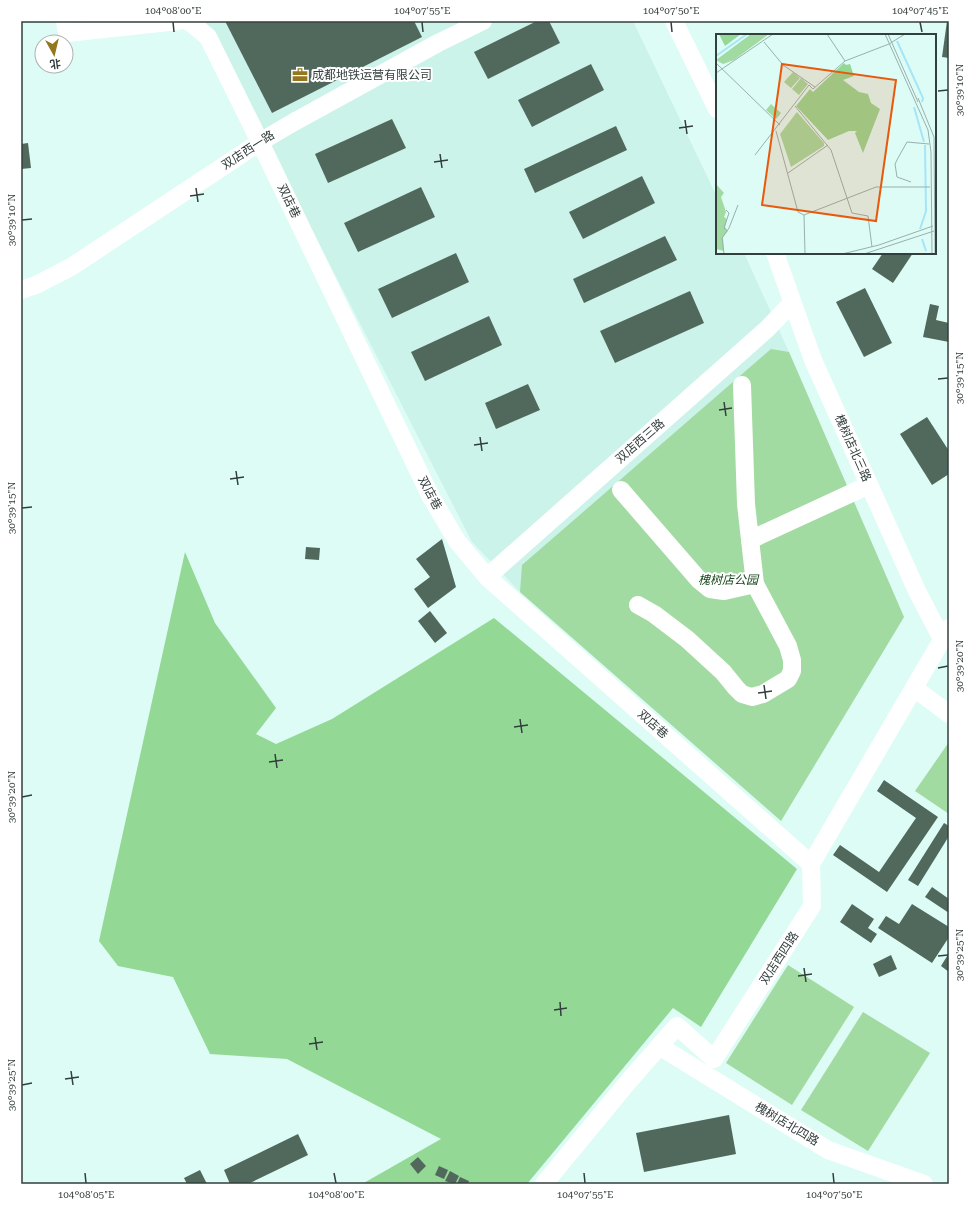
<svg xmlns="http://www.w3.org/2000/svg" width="970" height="1205" viewBox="0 0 970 1205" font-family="'Roboto Serif','Noto Sans SC',serif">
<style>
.built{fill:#cbf3ea}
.green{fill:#a1dba1}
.forest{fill:#94d895}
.building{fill:#51685d}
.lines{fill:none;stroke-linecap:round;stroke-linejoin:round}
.minor{stroke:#fff;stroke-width:18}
.ticks{fill:none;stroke:#333f3d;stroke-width:1.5}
.labels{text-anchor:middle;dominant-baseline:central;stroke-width:4;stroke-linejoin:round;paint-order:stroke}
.poi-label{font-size:12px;fill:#333f3d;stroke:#fff;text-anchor:start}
.street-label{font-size:12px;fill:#333f3d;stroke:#fff}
.park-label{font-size:12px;font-style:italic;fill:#18471c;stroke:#fff}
.inset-river{fill:none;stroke:#a5e5f8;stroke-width:2}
.inset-road{fill:none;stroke:#99b0ac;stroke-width:1}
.view{fill:#e8590c;fill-opacity:0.15;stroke:#e8590c;stroke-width:2}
.inset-edge{fill:none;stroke:#333f3d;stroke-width:2}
.neatline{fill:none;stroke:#333f3d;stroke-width:1.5}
.ticks-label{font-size:10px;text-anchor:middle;fill:#333f3d}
</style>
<rect width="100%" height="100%" fill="#ddfcf6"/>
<!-- built -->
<path class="built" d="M205 21H633L717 197V253H744L789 352 904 617 781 821 520 592 472 542Z"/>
<!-- green -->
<g class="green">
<path d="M771 349 789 352 904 617 781 821 520 592 522 565Z"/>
<path d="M949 742V814L915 791Z"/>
<path d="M788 965 854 1007 792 1105 726 1063Z"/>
<path d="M863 1012 930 1053 868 1151 801 1110Z"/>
</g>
<!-- forest -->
<path class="forest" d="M185 552 215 623 276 708 256 734 276 744 332 719 494 618 797 869 701 1027 673 1008 527 1184H362L441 1139 287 1059 210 1054 173 977 118 966 99 941Z"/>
<!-- building -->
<g class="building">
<path d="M225 21H414L422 37 272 113Z"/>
<path d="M537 21H549L560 43 488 79 474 52Z"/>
<path d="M947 21H949V58L942 57Z"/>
<path d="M591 64 604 90 532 127 518 100Z"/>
<path d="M392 119 406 148 328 183 315 154Z"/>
<path d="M616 126 627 150 535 193 524 169Z"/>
<path d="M28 143 31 168 21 169V144Z"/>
<path d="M642 176 655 203 583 239 569 212Z"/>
<path d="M421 187 435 217 358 252 344 223Z"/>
<path d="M665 236 677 260 584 303 573 279Z"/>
<path d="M456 253 469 282 392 318 378 289Z"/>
<path d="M883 253H913L893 283 872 269Z"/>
<path d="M865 288 892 343 864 357 836 302Z"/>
<path d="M690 291 704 323 615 363 600 331Z"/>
<path d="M930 304 939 306 936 320 949 323V342L923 337Z"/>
<path d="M489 316 502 345 425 381 411 352Z"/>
<path d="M528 384 540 410 496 429 485 403Z"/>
<path d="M927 417 949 451V474L932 485 900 434Z"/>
<path d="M442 539 456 587 428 608 414 589 430 577 416 559Z"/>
<path d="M306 547 320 548 319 560 305 559Z"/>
<path d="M430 611 447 633 435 643 418 621Z"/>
<path d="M884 780 938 817 887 892 833 855 840 845 879 872 916 818 877 791Z"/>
<path d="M944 823 949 826V836L918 886 908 880Z"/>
<path d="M932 887 949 899V913L925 897Z"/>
<path d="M852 904 874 919 868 928 877 934 871 943 840 922Z"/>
<path d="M912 904 949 927V937L932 963 878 928 886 916 899 924Z"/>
<path d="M949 953V972L941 966Z"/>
<path d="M891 955 897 969 879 977 873 964Z"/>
<path d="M729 1115 736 1154 644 1172 636 1133Z"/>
<path d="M298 1134 308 1155 248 1184H230L224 1170Z"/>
<path d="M418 1157 426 1166 418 1174 410 1164Z"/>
<path d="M439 1166 448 1170 444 1179 435 1175Z"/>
<path d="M200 1170 207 1184H187L184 1178Z"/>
<path d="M450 1171 459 1176 455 1184 445 1181Z"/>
<path d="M460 1177 469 1181 468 1184H457Z"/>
</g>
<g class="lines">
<!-- minor -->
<g class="minor">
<path d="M65 21 67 33 178 21"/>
<path d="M186 21 190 22 208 37 260 142 431 497 457 541 487 577 811 864"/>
<path d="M674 21 717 109"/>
<path d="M775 253 813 360 917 591 942 639"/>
<path d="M21 290 36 285 71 267 260 142 294 122 438 43 483 21"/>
<path d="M621 490 699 580 710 589 724 591 755 584"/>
<path d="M750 540 869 485"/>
<path d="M487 577 767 329 792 303"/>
<path d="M638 605 654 614 687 639 723 672 736 688 742 694 752 697 763 694 788 679 792 671V660L788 646 755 584 746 504 742 385"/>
<path d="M914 688 949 714"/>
<path d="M659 1046 828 1150 924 1184"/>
<path d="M544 1184 628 1082 677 1026 714 1059 812 906 811 864 949 628"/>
</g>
</g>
<!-- ticks -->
<path class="ticks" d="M173 22 174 32M422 22 423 32M671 22 672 32M920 22 922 32M938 91 948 90M685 120 687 134M679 128 693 126M440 154 442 168M434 162 448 160M196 188 198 202M190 196 204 194M22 220 32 219M938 379 948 378M724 402 726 416M719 410 732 408M480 437 482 451M474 445 488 443M236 471 238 485M230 479 244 477M22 508 32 507M938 668 948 666M764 685 766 699M758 693 772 691M520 719 522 733M514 727 528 725M275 754 277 768M269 762 283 760M22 797 32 795M938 956 948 955M804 968 806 982M798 976 812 974M560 1002 561 1016M554 1010 567 1008M315 1037 317 1050M309 1044 323 1042M71 1071 73 1085M65 1079 79 1077M22 1085 32 1083M85 1173 86 1183M334 1173 336 1183M584 1173 585 1183M833 1173 834 1183"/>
<!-- icons -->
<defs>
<symbol id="office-bare" viewBox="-9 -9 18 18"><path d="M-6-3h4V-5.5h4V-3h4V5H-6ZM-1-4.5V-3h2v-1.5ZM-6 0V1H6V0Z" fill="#93761d" stroke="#fff" stroke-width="2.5" paint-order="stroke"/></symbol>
</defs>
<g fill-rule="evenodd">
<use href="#office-bare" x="289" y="64" width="22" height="22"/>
</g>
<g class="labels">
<!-- poi labels -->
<g class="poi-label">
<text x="312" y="75">成都地铁运营有限公司</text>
</g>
<!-- street labels -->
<g class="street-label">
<text transform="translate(248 150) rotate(-33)">双店西一路</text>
<text transform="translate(289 201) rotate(64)">双店巷</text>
<text transform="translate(640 441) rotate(-41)">双店西三路</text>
<text transform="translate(853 448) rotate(66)">槐树店北三路</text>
<text transform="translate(430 493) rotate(62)">双店巷</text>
<text transform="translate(653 724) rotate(42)">双店巷</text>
<text transform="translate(779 958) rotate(-57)">双店西四路</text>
<text transform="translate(787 1124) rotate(31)">槐树店北四路</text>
</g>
<!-- park labels -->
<g class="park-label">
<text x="728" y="580">槐树店公园</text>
</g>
</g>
<!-- overview -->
<g transform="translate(716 34)">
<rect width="220" height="220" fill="#ddfcf6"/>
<path d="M35 0H53L18 26 7 30 0 26ZM77 38 84 44 75 54 68 48ZM85 44 92 50 83 61 76 55ZM55 70 65 79 60 85 50 76ZM81 78 108 109V112L75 133 64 100ZM0 150 8 159 5 163 10 178 8 183 11 185 9 193 12 197 7 203 8 217 0 215Z" fill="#a1dba1"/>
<path d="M3 0H25L9 12ZM128 29 130 31 134 30 138 42 127 46 143 58 152 60 155 69 164 75 147 119 139 99 141 97H133L112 106 80 72 94 55 97 58Z" fill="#94d895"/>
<path class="inset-river" d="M181 7 207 64 206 68M0 22 31 0M198 73 208 108M204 195 210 177 209 111M206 205 210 217"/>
<path class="inset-road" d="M111 0 129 27M169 0 212 96 215 118 216 220M172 0 202 68M48 8 67 31 99 53M0 29 64 91M0 39 57 0M202 64 218 103 219 220M79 72 115 116 136 179 152 182 156 213M60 97 82 178 88 181 89 220M39 121 93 51 97 55 129 27 173 10 189 0M72 139 112 111M195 148 181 143 179 130 182 124 191 108 213 110M88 181 160 153H214M10 196 8 194 13 179 10 176M8 220 6 204 13 194 22 171M126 220 163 211 217 192M148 220 218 197"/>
<path class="view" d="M66 30 180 46 160 187 46 171Z"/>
<rect width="220" height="220" class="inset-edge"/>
</g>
<!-- border -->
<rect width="970" height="1205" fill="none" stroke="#ffffff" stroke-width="44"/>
<!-- north arrow -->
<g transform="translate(54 54) rotate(172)"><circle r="19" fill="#ffffff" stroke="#adb2b1"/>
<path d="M0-3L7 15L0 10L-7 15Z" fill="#93761d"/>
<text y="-6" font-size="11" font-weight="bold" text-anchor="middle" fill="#333f3d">北</text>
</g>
<rect x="22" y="22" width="926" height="1161" class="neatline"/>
<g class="ticks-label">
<text x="173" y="14">104°08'00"E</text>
<text x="422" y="14">104°07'55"E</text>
<text x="671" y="14">104°07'50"E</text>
<text x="920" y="14">104°07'45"E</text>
<text transform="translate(959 90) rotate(-90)" y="4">30°39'10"N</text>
<text transform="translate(11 220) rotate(-90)" y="4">30°39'10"N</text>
<text transform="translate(959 378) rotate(-90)" y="4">30°39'15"N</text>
<text transform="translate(11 508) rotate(-90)" y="4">30°39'15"N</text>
<text transform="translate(959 666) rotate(-90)" y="4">30°39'20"N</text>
<text transform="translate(11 797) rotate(-90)" y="4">30°39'20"N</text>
<text transform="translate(959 955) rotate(-90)" y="4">30°39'25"N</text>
<text transform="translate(11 1085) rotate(-90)" y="4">30°39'25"N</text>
<text x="86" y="1198">104°08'05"E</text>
<text x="336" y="1198">104°08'00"E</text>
<text x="585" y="1198">104°07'55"E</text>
<text x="834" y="1198">104°07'50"E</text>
</g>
</svg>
